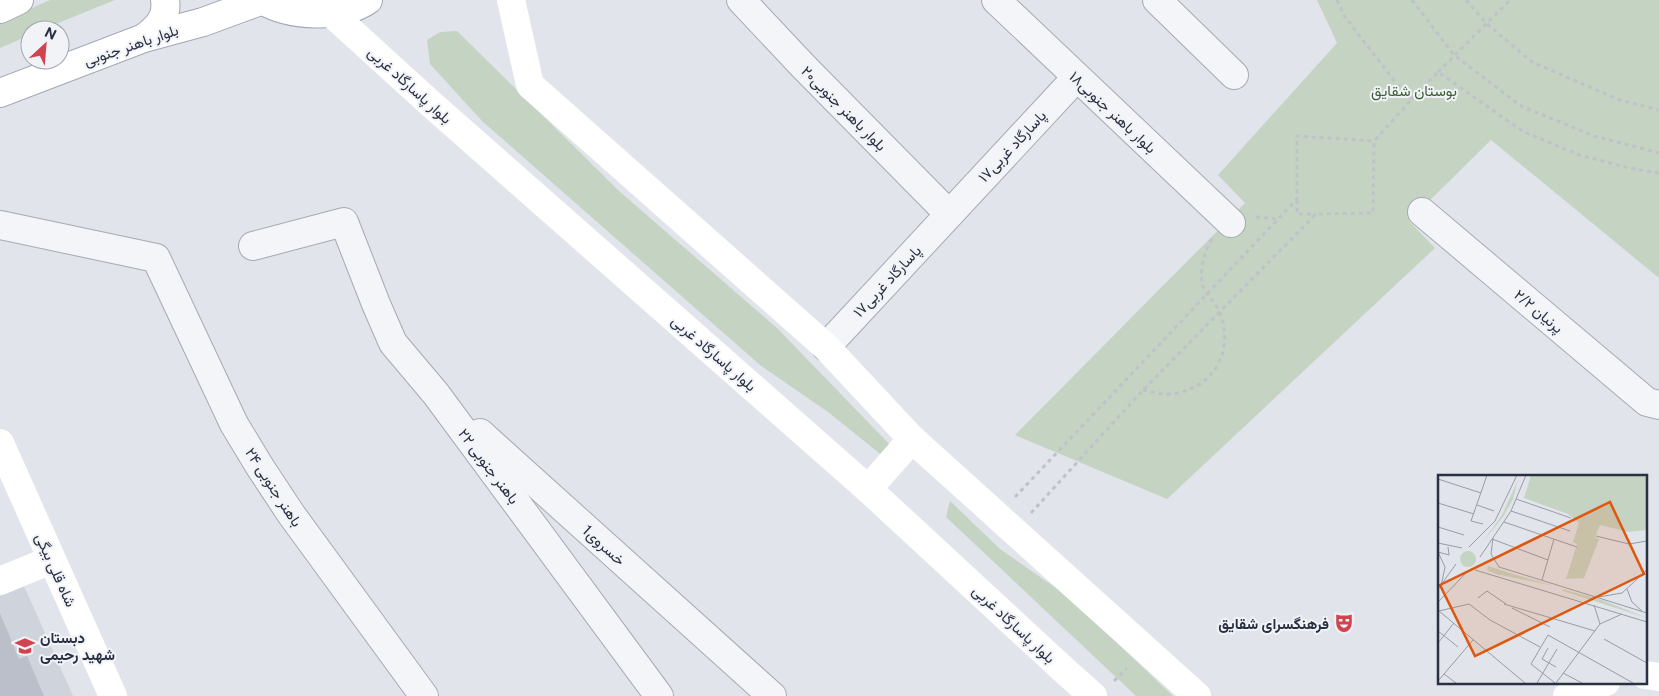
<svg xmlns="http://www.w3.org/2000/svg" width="1659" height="696" viewBox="0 0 1659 696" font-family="'Public Sans',Vazirmatn,sans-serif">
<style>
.built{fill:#cfd3dc}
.green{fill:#c5d4c2}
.building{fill:#bbbfca}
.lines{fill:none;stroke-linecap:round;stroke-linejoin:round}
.street-casing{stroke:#a6aab4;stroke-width:30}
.primary-casing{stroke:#a0a7b6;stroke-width:30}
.path{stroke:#bfc2c9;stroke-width:3;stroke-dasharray:4 4;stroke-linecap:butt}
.street{stroke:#f4f5f8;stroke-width:28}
.secondary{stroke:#fff;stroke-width:28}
.primary{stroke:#fff;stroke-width:28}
.labels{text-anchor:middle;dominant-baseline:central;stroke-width:4;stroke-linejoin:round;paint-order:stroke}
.street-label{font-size:15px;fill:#293042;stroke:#f1f3f7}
.park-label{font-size:15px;fill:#3b5e36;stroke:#f1f3f7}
.poi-label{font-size:15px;font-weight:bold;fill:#293042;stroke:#f1f3f7;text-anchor:end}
.inset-road{fill:none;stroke:#979ca7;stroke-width:1}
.view{fill:#de570f;fill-opacity:0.15;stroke:#de570f;stroke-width:2.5}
.inset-edge{fill:none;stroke:#293042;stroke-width:2.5}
</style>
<rect width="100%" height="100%" fill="#e1e4ea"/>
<!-- built -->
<path class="built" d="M24 586 73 696H0V596Z"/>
<!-- green -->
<g class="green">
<path d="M50 0H115L41 30H30V35L0 48V22Z"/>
<path d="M1317 0H1659V278L1491 140 1409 221 1435 248 1167 499 1015 435 1245 203 1218 175 1337 43Z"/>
<path d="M457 31 619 191 778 329 894 449 884 457 828 412 760 365 482 121 430 64 427 40 440 32Z"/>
<path d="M950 501 1000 549 1069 597 1173 696H1136L946 517Z"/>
</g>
<!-- building -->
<path class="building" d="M0 613 19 659 27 656 44 696H0Z"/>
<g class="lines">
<defs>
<g id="street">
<path d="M741 0 804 67 949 214"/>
<path d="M996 0 1231 223"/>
<path d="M1157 0 1234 75"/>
<path d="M1422 212 1647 402 1659 405"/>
<path d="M0 225 156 258 234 424 260 467 291 514 424 696"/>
<path d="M253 246 344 222 376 304 393 343 436 394 659 696"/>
<path d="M826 347 1076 78"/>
<path d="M480 433 772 696"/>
</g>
<g id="primary">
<path d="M262 0C291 17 340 19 368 0"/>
<path d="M0 9 19 0"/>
<path d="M144 38C157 28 168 18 165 0"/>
<path d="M0 93 144 38 203 22 263 0"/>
</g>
</defs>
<!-- street casing -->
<use href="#street" class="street-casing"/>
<!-- primary casing -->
<use href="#primary" class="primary-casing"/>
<!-- path -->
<g class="path">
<path d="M1412 0 1454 55 1521 106 1594 136 1659 153"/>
<path d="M1466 0 1486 23 1532 62 1620 100 1659 110"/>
<path d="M1438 72 1509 1"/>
<path d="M1412 99 1438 72 1524 132 1579 155 1629 168 1659 173"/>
<path d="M1297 200V214H1316"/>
<path d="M1256 217 1278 219"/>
<path d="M1143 390C1152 391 1161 395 1170 394 1212 390 1235 353 1220 313 1216 303 1205 294 1202 283 1200 268 1204 252 1212 239"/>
<path d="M1015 497 1297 199V136L1374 141 1412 99 1400 88 1345 17 1337 0"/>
<path d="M1031 513 1143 390 1316 214 1373 213 1374 141"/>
<path d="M1114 681 1127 668"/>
</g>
<!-- street -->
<use href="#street" class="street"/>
<!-- secondary -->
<g class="secondary">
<path d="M511 0 530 85 826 347 912 439 1197 696"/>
<path d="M331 13 431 104 868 489 1065 671 1093 696"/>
<path d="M0 443 113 696"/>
<path d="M868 489 912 439"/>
<path d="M0 581 51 560"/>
<path d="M1645 675 1659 677"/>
<path d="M1567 696 1595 684 1606 682"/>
</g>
<!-- primary -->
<use href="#primary" class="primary"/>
</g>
<!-- icons -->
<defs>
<symbol id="theatre-bare" viewBox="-9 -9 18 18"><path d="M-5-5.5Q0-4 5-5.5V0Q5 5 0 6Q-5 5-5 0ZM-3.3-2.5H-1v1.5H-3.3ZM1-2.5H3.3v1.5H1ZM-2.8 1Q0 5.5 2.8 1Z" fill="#d1444f" stroke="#f1f3f7" stroke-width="2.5" paint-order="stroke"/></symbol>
<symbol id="school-bare" viewBox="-9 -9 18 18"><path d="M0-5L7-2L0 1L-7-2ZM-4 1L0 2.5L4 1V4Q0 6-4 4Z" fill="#d1444f" stroke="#f1f3f7" stroke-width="2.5" paint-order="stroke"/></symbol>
</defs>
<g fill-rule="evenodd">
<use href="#theatre-bare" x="1330" y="609" width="28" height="28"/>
<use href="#school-bare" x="11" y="632" width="28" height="28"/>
</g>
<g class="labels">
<!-- street labels -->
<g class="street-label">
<text transform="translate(131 45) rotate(-19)">بلوار باهنر جنوبی</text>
<text transform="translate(410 85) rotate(42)">بلوار پاسارگاد غربی</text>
<text transform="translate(844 108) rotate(45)">بلوار باهنر جنوبی۲۰</text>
<text transform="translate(1113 112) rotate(43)">۱۸بلوار باهنر جنوبی</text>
<text transform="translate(1012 146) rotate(-47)">۱۷پاسارگاد غربی</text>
<text transform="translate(887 281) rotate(-47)">پاسارگاد غربی۱۷</text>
<text transform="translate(1539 311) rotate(40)">پرنیان ۲/۲</text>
<text transform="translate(714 353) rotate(41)">بلوار پاسارگاد غربی</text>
<text transform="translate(489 466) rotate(53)">۲۲ باهنر جنوبی</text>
<text transform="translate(274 487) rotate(57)">۲۴ باهنر جنوبی</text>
<text transform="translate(604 545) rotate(42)">خسروى1</text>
<text transform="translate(56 570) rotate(66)">شاه قلی بیگی</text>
<text transform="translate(1014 624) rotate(43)">بلوار پاسارگاد غربی</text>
</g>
<!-- park labels -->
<g class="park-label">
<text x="1414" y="90">بوستان شقایق</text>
</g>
<!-- poi labels -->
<g class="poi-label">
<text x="1329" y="623">فرهنگسرای شقایق</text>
<text x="40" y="637" text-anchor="start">دبستان<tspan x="40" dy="17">شهید رحیمی</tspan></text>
</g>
</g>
<!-- overview -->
<g transform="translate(1438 475)">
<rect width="209" height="209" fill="#e1e4ea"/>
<path d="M93 0H209V55L191 57 162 50 157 62 161 64 146 103 128 104 139 69 135 67 141 48 130 39 86 23ZM80 5 75 24 65 42 44 68 64 40ZM22 84a8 8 0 1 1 16 0a8 8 0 1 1-16 0ZM50 91 75 99 116 111 58 99 49 95ZM124 114 164 125 209 143 125 116Z" fill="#c5d4c2"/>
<path class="inset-road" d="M0 4 43 18M78 24 133 43M0 28 36 39M39 30 56 36M73 36 132 56M66 47 139 72M45 49 33 46 49 0M0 52 26 60M158 61 191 69 209 66M55 63 53 79 61 92 209 138M54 64 110 85M0 68 24 73M31 72 57 46 79 0M0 77 7 92 3 111M0 77 11 80 10 72M42 82 73 36 88 0M37 95 209 147M104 105 116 64M0 114 18 89M189 114 194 127 204 136M161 122 184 118 209 95M40 123 49 116 68 129M0 127 29 97M66 129 157 156M156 130 162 149M74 133 112 152M1 136 31 129 52 145 102 172M1 136 87 208M0 156 20 172M166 164 209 188M0 168 16 148M110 173 104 184 118 192M125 198 144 208M6 199 18 208M0 206 35 165M99 208 119 174M117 208 93 189 110 160 195 208M118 208 162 149 184 139"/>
<path class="view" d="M172 27 206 99 37 181 2 110Z"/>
<rect width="209" height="209" class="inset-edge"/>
</g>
<!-- north arrow -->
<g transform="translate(45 45) rotate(26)"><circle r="24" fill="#f1f3f7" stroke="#a1a5af"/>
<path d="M0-4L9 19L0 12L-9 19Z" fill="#d1444f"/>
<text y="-8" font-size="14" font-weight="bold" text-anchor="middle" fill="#293042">N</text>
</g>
</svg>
